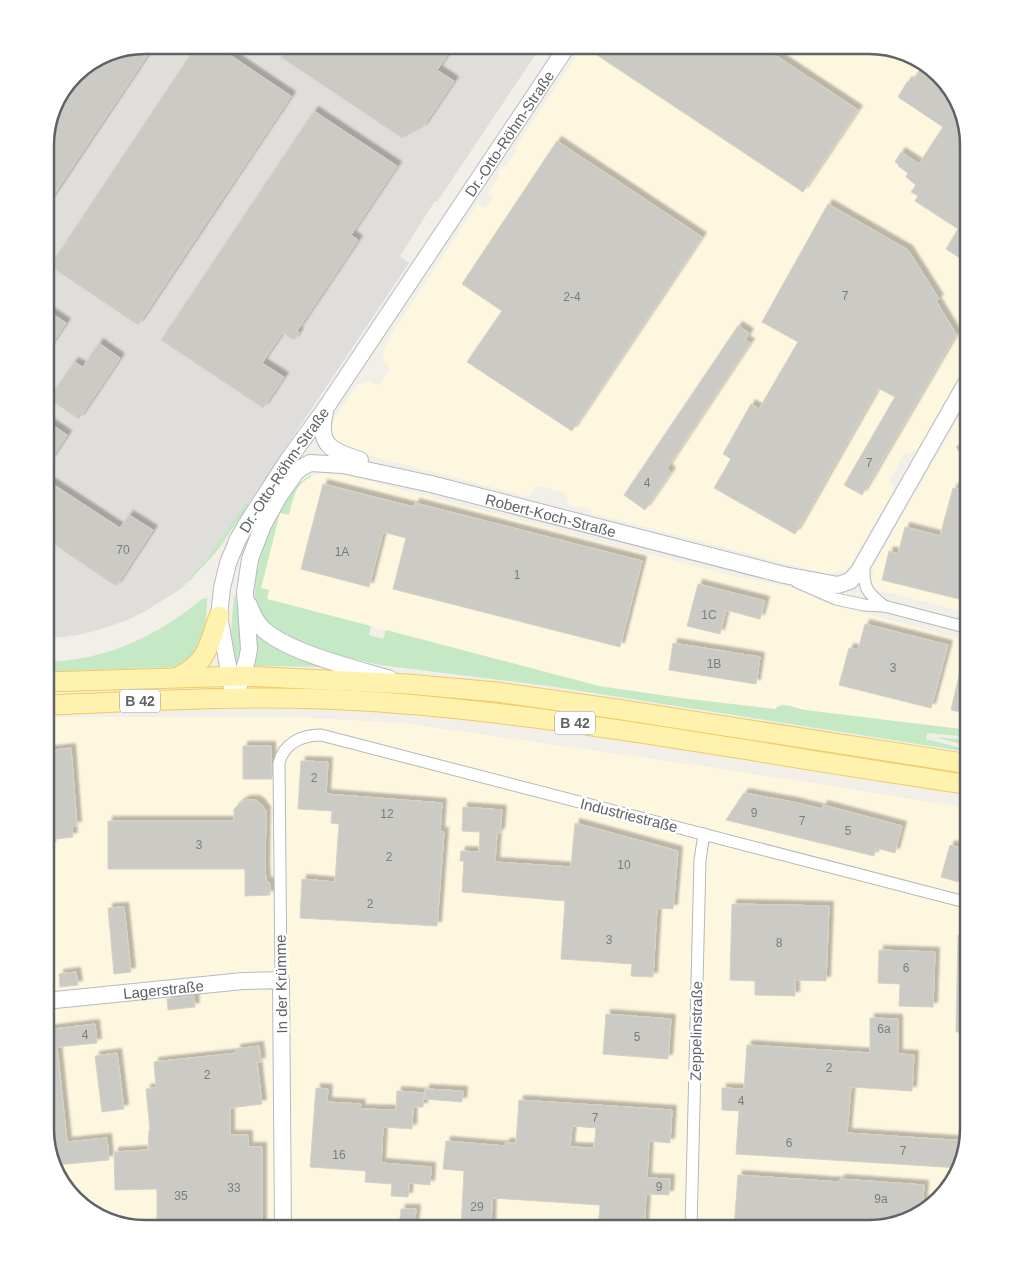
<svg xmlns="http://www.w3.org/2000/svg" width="1014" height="1274" viewBox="0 0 1014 1274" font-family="Helvetica,sans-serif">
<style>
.commercial{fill:#fef7e0}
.industrial{fill:#e0deda}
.green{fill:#c5e8c5}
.building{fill:#cccac5;stroke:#d6d1c6;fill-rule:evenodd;filter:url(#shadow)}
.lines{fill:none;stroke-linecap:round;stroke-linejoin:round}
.street-casing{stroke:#b5b8bc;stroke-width:13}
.secondary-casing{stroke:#b6babf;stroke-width:18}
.primary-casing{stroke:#f2c960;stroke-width:21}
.street{stroke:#fff;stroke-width:11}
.secondary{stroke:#fff;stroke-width:16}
.primary{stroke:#fff2af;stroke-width:19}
.labels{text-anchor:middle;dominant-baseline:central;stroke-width:5;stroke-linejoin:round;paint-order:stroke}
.number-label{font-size:12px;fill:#7a7d7f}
.shield{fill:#fff;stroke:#8f9295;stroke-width:1}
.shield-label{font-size:14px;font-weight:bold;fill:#5f6368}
.street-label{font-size:15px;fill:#5f6368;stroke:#fff}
.rim{fill:none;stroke:#5f6368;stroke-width:2.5}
</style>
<defs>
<filter id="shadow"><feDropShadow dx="4.5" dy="-4.5" stdDeviation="1" flood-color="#0004"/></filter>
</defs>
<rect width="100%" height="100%" fill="#f1efe8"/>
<!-- commercial -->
<g class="commercial">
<path d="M584 45H876L919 58 952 89 969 144V359L917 450H913L910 454H904L890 479 894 490 852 562 844 571 827 574 591 513V509L580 506 577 508 568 504 565 493 539 486H536L529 497 359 453 344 447 333 437 331 429 334 419 355 388 359 384 369 381 379 385 390 368 384 361 383 355 384 349 389 338 478 203 486 208 493 197 488 194 500 175 498 174 502 167 506 166 517 150 515 148Z"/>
<path d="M969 400V613L878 590 873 585 871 577 875 563Z"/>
<path d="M328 473 346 475 721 573 813 592 814 598 829 604 969 641V730L805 710 783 704 777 706 775 709 681 698 599 686 255 596 254 589 276 516 302 479 311 475Z"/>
<path d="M45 717H290L403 723 736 771 969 808V1130L959 1174 925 1212 870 1229H144L100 1219 62 1185 45 1130Z"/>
</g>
<!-- industrial -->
<path class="industrial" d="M144 45H542L437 202 435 201 400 256 409 263 214 555 182 588 144 612 125 621 101 629 78 635 45 639V138L55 100 79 70 107 52Z"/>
<!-- green -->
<g class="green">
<path d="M311 475V477C295 484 293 499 289 515L280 513 261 588 269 590 267 599 371 626 369 635 383 639 386 630 599 686 681 698 775 709C783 701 795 708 805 710L969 730V737L927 733 926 739 969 750V752L549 686 380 665 336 655 288 638 266 622 255 600 254 583 262 549 276 516 297 484Z"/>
<path d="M245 504H249L220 547 192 578 190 581 188 580 208 557Z"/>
<path d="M234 595 236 598 243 645 239 665C226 652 233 613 234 595Z"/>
<path d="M207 598C206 619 207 644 191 659 187 663 181 665 176 667L45 672V662C104 661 158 636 202 599Z"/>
<path d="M250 623 334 667 250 666Z"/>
<path d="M934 737 969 740V746L938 738Z"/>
</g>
<!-- building -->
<g class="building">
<path d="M144 45H154L45 208V138L55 100 79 70 107 52Z"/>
<path d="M197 45H215L291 96 138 325 50 266Z"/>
<path d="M289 45H454L437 70 454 81 423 127 402 138 281 57Z"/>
<path d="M600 45H760L858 110 803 192 594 53Z"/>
<path d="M924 63 952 89 969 144V264L946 249 958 229 915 201 918 196 911 192 916 185 906 177 908 173 898 166 899 165 895 162 901 152 919 164 943 127 898 97 908 81 911 83Z"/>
<path d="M314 111 397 166 351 235 358 240 297 331 299 332 294 340 282 333 262 363 284 377 263 408 161 340Z"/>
<path d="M557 141 702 237 572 431 467 362 502 311 462 284Z"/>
<path d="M828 204 908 250 939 299 936 301 956 334 862 495 844 485 895 397 878 388 795 534 714 488 731 459 723 454 751 404 759 409 798 342 762 322Z"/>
<path d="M45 309 66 323 45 354Z"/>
<path d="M738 326 749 333 745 340 750 343 667 468 671 472 645 510 624 495Z"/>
<path d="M99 343 120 358 79 419 49 399 74 362 83 367Z"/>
<path d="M45 420 67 435 45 468Z"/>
<path d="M969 437V466L956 447Z"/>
<path d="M45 479 120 528 129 515 153 530 116 586 45 538Z"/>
<path d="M323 484 414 507 415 503 642 561 620 647 393 589 406 538 383 532 369 587 301 569Z"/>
<path d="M953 488 969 492V584L964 583 959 599 882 580 889 551 898 554 905 527 940 536Z"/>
<path d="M698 584 765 601 760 619 726 610 720 634 687 626Z"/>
<path d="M865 624 948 645 931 708 839 685 849 648 858 650Z"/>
<path d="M673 643 760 657 756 684 669 670Z"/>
<path d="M965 650H969V714L951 710Z"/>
<path d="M243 746H271L272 779H243Z"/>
<path d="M71 748 77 826H72L73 837 56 839V842L45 843V751Z"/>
<path d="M301 761 328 762 326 794 442 803 440 832H444L437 926 300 918 302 879 335 882 339 824 331 823 332 811 298 809Z"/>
<path d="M744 793 793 802 822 809 823 805 902 826 895 853 876 848 874 856 726 820Z"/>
<path d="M246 800H255L260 803 266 811 265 868 266 881 270 883V895L245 896V869H108V821H234V809L240 803Z"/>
<path d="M463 807 502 810 500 833H497L495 862 571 867 575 823 678 851 673 909 657 908 653 977 631 976 632 964 561 959 565 901 462 892 464 861H460L461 851 479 852 480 832 462 831Z"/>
<path d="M950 845 969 851V885L941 877Z"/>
<path d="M732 904 829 906 826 981 795 980V996L755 995V981L730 980Z"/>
<path d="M124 907 131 972 114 974 108 908Z"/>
<path d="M958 935H969V1032H956Z"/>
<path d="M879 950 935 952 933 1007 899 1006 900 984 878 983Z"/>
<path d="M76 972 78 985 60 987 59 974Z"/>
<path d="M194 996 195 1007 168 1010 167 999Z"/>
<path d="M606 1014 671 1019 668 1059 603 1054Z"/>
<path d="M870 1018 898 1019V1054L914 1055 912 1091 851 1087 847 1133 966 1141 960 1168 736 1154 739 1111 722 1110V1088L744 1089 747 1045 870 1053Z"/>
<path d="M95 1024 97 1043 57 1047 67 1142 107 1138 109 1160 56 1165 45 1130V1030Z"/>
<path d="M259 1046 261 1062H257L262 1104 230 1108V1135H248V1147H262V1229H157V1189L115 1190 114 1152 148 1150 149 1130H150L146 1089 156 1088 154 1062 237 1053 236 1049Z"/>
<path d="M117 1053 124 1109 102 1112 95 1056Z"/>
<path d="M316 1088 328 1089 327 1102 361 1104 360 1109 396 1110 397 1091 424 1093 423 1107H413L412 1129 383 1127 381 1163 431 1167 430 1185 409 1183 408 1197 391 1196 392 1184 365 1182 366 1171 310 1167Z"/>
<path d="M425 1089 463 1091 462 1102 425 1099Z"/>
<path d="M519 1100 672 1110 670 1143 649 1141 647 1178 670 1179 669 1195 646 1194 644 1229H598L600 1205 492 1198 491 1229H461L464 1171 443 1169 446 1141 505 1146V1143H516ZM572 1126 596 1128 594 1148 570 1147Z"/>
<path d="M738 1175 840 1182V1179L924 1185 922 1213 870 1229H734Z"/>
<path d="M401 1209H416L414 1229H399Z"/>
</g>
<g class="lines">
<defs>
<g id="street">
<path d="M864 564C863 587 866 592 884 606"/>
<path d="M797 582 836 599 864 605 884 606 969 628"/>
<path d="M281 980 279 763C284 743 302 735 321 735L969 903"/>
<path d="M691 1229 700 860 704 834"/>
</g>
<g id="secondary">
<path d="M325 412C317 445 331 451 360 460"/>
<path d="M249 605C252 613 256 622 262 628 286 652 357 669 390 679"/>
<path id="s1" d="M232 688 219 616 222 588 228 563 238 539 249 520 288 460 325 409 568 45"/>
<path id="s2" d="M235 698 247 660 249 649 245 592 250 559 263 525 278 498 296 472 301 468 310 463 343 465 431 484 784 575 838 585 850 581 859 571 969 378"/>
<path id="s3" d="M45 1001 243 981 281 980 283 1229"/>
</g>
<g id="primary">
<path d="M178 677C209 661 208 646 219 616"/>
<path d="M45 682 242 676 407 684 497 692 616 709 969 764"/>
<path d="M45 705C151 701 257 694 363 701 496 709 629 731 761 752 830 764 900 774 969 785"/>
</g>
</defs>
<!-- street casing -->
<use href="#street" class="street-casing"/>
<!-- secondary casing -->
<use href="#secondary" class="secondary-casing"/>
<!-- primary casing -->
<use href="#primary" class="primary-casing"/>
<!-- street -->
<use href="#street" class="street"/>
<!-- secondary -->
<use href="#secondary" class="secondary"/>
<!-- primary -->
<use href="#primary" class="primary"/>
</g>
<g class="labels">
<!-- number labels -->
<g class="number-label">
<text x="845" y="296">7</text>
<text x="572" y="297">2-4</text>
<text x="869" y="463">7</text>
<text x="647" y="483">4</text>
<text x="123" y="550">70</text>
<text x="342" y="552">1A</text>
<text x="517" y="575">1</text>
<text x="709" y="615">1C</text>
<text x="714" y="664">1B</text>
<text x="893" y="668">3</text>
<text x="314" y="778">2</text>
<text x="754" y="813">9</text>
<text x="387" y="814">12</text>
<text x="802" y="821">7</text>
<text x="848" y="831">5</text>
<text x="199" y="845">3</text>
<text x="389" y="857">2</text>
<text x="624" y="865">10</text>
<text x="370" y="904">2</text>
<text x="609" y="940">3</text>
<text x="779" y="943">8</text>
<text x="906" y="968">6</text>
<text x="884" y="1029">6a</text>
<text x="85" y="1035">4</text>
<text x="637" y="1037">5</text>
<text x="829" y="1068">2</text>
<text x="207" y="1075">2</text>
<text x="741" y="1101">4</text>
<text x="595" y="1118">7</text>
<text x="789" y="1143">6</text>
<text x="903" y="1151">7</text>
<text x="339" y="1155">16</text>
<text x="659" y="1187">9</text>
<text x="234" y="1188">33</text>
<text x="181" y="1196">35</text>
<text x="881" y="1199">9a</text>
<text x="477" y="1207">29</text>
</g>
<!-- shield labels -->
<g class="shield">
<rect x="120" y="689.5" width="40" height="23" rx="4"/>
<rect x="555" y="711.5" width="40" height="23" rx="4"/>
</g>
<g class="shield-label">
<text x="140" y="701">B 42</text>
<text x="575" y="723">B 42</text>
</g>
<!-- street labels -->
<g class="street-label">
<text stroke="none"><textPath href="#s1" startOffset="641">Dr.-Otto-Röhm-Straße</textPath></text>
<text stroke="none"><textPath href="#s1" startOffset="236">Dr.-Otto-Röhm-Straße</textPath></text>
<text stroke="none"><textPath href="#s2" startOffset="504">Robert-Koch-Straße</textPath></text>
<text transform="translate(629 815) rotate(14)">Industriestraße</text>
<text transform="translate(281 984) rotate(-91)">In der Krümme</text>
<text stroke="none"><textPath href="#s3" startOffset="119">Lagerstraße</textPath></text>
<text transform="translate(696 1031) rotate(-89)">Zeppelinstraße</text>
</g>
</g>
<!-- crop -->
<path d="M0 0H1014V1274H0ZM145 54H869A91 91 0 0 1 960 145V1129A91 91 0 0 1 869 1220H145A91 91 0 0 1 54 1129V145A91 91 0 0 1 145 54Z" fill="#fff" fill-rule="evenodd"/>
<path class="rim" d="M145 54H869A91 91 0 0 1 960 145V1129A91 91 0 0 1 869 1220H145A91 91 0 0 1 54 1129V145A91 91 0 0 1 145 54Z"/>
</svg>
